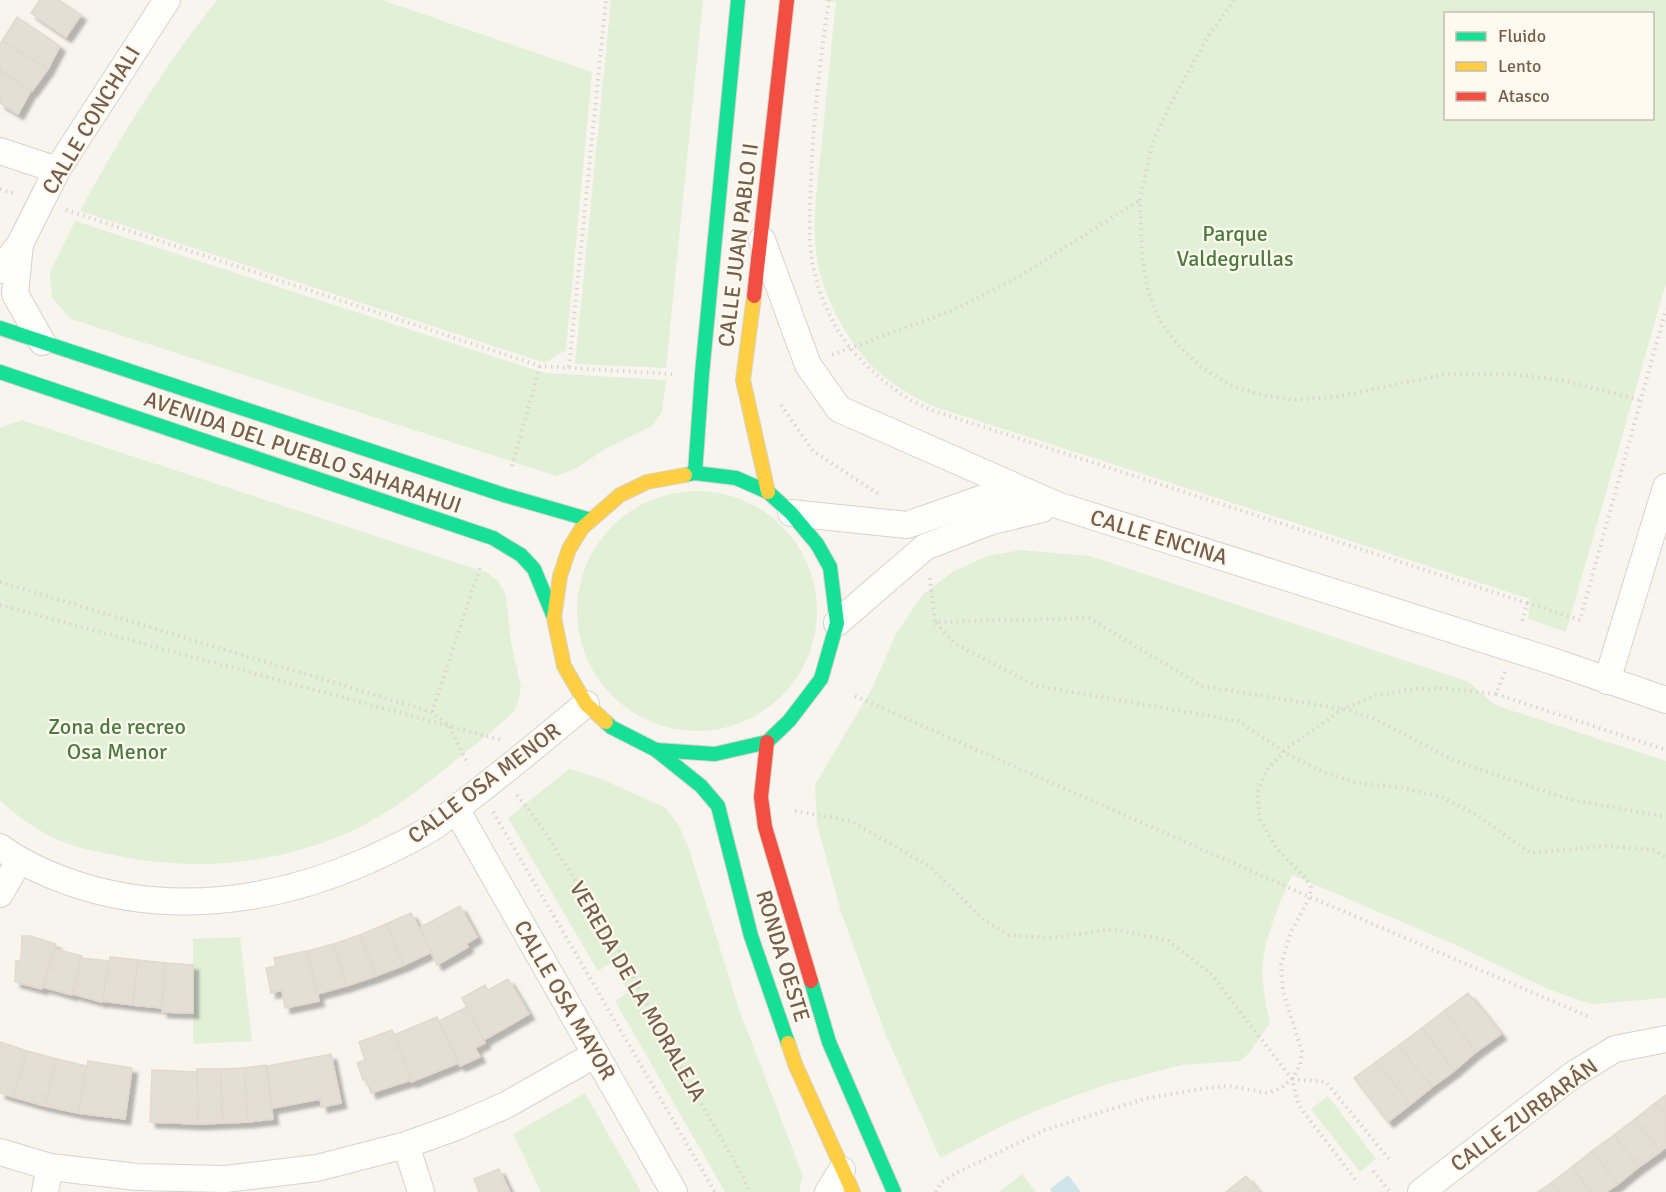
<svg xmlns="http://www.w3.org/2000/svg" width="1666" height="1192" viewBox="0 0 1666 1192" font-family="Signika,sans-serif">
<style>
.green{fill:#e3f0d8;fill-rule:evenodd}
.water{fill:#cee5ea}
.building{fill:#e5ded5;stroke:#e2d9cf;stroke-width:1.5;filter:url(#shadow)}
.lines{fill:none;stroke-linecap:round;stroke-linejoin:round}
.street-casing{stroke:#d8d2cb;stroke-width:28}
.fast-casing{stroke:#d8d2c9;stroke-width:16}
.slow-casing{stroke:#d8d2c9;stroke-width:16}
.jam-casing{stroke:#d8d2c9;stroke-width:16}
.path{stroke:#dbd5cf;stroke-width:4;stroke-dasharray:1.5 4.5;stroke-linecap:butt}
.street{stroke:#fefefc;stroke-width:26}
.fast{stroke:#16e098;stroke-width:14}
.slow{stroke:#ffcf43;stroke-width:14}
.jam{stroke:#f24e42;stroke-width:14}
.labels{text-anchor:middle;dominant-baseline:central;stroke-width:4.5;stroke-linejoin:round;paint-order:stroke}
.street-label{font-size:22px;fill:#795f4b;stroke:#fffaf0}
.park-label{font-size:22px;fill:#4c7a3f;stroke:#fffaf0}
</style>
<defs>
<filter id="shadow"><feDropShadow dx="5.5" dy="5.5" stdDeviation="1.5" flood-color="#0004"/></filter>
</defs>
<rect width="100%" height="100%" fill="#f8f5ee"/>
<!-- green -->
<g class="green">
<path d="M217 0H382L592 72 566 350 545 363 80 211C120 137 164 66 217 0Z"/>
<path d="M611 0H703L666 368 575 364Z"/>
<path d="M821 0H1666V283L1566 632 1528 619 1530 599 932 406C910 395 885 381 868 362 840 329 818 287 815 243 813 209 819 173 822 139 827 93 831 48 836 2ZM1446 14H1652V118H1446Z"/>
<path d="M75 221 545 373 666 380 662 412 652 426 605 449 577 468 556 476 71 319 52 298 50 272Z"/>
<path d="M22 420 488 573 499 582 506 595 511 642 521 687 519 699 514 711C498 727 480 741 462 755 429 783 397 808 358 828 281 865 192 873 109 854 87 850 64 844 44 833 28 824 14 813 0 801V428Z"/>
<circle cx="697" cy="611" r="120"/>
<path d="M1021 550 1090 556 1469 682 1495 705 1666 761V998L1593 1004 1575 999 1548 989 1447 941 1292 875C1281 900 1265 936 1263 963 1261 983 1266 1004 1270 1023L1250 1052 1240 1061 1182 1065 1105 1085 1047 1106 1004 1125 940 1158 885 1033 841 912 817 824 815 785 871 690 896 634 923 594 954 571 988 556Z"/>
<path d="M569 769 599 778 666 808 679 826 689 849 739 1009 803 1176 799 1192H725L615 1001 628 992 611 963 598 971 508 818Z"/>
<path d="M240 937 252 1041 193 1044V939Z"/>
<path d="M585 1093 637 1185 641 1192H541L513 1134Z"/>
<path d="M1328 1096 1376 1159 1360 1172 1311 1109Z"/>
<path d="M1022 1174 1036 1192H999Z"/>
</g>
<!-- water -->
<path class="water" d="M1068 1175 1081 1192H1052L1050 1189Z"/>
<!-- building -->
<g class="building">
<path d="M40 0H59L81 15 66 37 31 13Z"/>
<path d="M17 17 60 46 48 69 2 41Z"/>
<path d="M2 41 48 69 32 91 0 71V44Z"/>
<path d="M0 71 31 90 18 114 0 103Z"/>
<path d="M460 906 477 937 466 944 468 947 437 965 419 928Z"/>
<path d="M411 913 432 952 404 965 386 924Z"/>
<path d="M386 924 404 965 376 976 360 935Z"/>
<path d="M360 935 376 976 346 986 334 944Z"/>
<path d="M22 936H30L56 944 42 989 15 982 16 961 21 960Z"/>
<path d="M334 944 346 986 317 994 307 951Z"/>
<path d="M55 949 82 956 72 995 43 987Z"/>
<path d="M307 951 319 1001 285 1008 282 990 271 993 266 968 276 966 274 958Z"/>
<path d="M110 957 138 960 133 1005 102 1001Z"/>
<path d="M81 958 109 961 102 1002 73 994Z"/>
<path d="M138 960 165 963 162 1008 133 1005Z"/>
<path d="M165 963 193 965V1013L162 1012Z"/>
<path d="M508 979 529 1014 484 1040 462 998 485 985 488 990Z"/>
<path d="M1468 993 1501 1034 1476 1052 1444 1011Z"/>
<path d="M467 1007 485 1043 475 1048 480 1057 460 1066 439 1021Z"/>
<path d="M1444 1011 1476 1052 1454 1071 1422 1028Z"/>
<path d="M437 1017 458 1063 411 1082 394 1035Z"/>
<path d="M1422 1028 1454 1071 1432 1087 1398 1046Z"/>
<path d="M392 1030 411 1080 371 1093 366 1079 363 1080 357 1063 365 1060 359 1042Z"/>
<path d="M0 1042 27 1051 13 1097 0 1093Z"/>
<path d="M1398 1046 1432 1087 1411 1104 1376 1062Z"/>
<path d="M27 1051 57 1059 45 1106 13 1097Z"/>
<path d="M331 1054 341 1103 322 1107 320 1099 272 1108 267 1066Z"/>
<path d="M57 1059 87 1066 78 1113 45 1106Z"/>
<path d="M88 1061 132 1068 125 1119 78 1113Z"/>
<path d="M1376 1062 1411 1104 1388 1122 1354 1078Z"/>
<path d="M266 1065 273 1119 248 1122 244 1068Z"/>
<path d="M244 1068 248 1122 223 1123 220 1069Z"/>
<path d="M197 1069H220L223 1123 198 1124Z"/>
<path d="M152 1070 197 1072 198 1124 150 1122Z"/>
<path d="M1666 1095V1117L1655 1103Z"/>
<path d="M1655 1103 1666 1117V1147L1660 1152 1635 1119Z"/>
<path d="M1635 1119 1660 1152 1639 1167 1614 1135Z"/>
<path d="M1614 1135 1639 1167 1618 1184 1592 1151Z"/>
<path d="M1592 1151 1618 1184 1606 1192H1591L1572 1167Z"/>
<path d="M1572 1167 1591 1192H1558L1551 1183Z"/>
<path d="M499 1169 510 1192H479L474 1179Z"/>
<path d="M1246 1176 1259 1192H1226Z"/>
<path d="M1551 1183 1558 1192H1538Z"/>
</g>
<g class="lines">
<defs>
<g id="street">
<path d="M0 151 57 170"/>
<path d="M762 240 808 365 839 409 1057 505 1552 661 1666 700"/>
<path d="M20 244 15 294 42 342"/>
<path d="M0 270 20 244 57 170 167 0"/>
<path d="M791 513 907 525 989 496 1027 501"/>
<path d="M837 623 925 547 992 521 1042 509"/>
<path d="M1607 681 1666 487"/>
<path d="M456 809 674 1192"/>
<path d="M0 847C21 863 44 873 69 882 168 917 274 902 369 860 390 850 411 841 430 829 443 821 454 810 466 801 507 770 547 736 586 704"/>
<path d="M0 894 19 861"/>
<path d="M406 1145 421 1192"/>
<path d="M0 1152 50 1167 137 1177 225 1179 317 1168 406 1145 456 1127 506 1105 596 1054"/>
<path d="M45 1192 50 1167"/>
<path d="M828 1192 842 1170"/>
<path d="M1421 1192 1574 1074 1615 1049 1666 1039"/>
</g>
<g id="fast">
<path d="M0 328 504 495 591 520"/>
<path d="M0 372 493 538 521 555 534 569 553 615"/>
<path d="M695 473 702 374 738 0"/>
<path d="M606 722 611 727 656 750 701 786 718 806 751 936 788 1043"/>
<path d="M656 750 715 754 767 742 789 721 821 679 837 623 830 567 817 544 791 513 768 492 736 478 695 473 685 475"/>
<path d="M811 981 829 1042 894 1192"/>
</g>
<g id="slow">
<path d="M754 296 743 380 768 492"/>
<path d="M606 722 586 704 564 666 554 618 560 576 569 549 582 528 620 495 647 482 685 475"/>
<path d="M788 1043 795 1064 853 1192"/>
</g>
<g id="jam">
<path d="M754 296 787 0"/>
<path d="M767 742 761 797 765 827 811 981"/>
</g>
</defs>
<!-- street casing -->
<use href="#street" class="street-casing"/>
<!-- fast casing -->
<use href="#fast" class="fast-casing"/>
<!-- slow casing -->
<use href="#slow" class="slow-casing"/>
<!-- jam casing -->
<use href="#jam" class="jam-casing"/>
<!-- path -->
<g class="path">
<path d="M829 0C820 60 813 121 811 182 810 208 808 235 812 260 815 282 826 310 837 329 851 353 878 378 901 394 911 401 923 406 934 411L1527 603 1521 625"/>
<path d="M1234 0 1206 40 1169 107 1152 144 1140 200 1142 257 1148 291 1159 320 1178 345 1201 367 1232 386 1265 396 1296 400 1334 397 1447 374H1512L1561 380 1640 400"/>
<path d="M0 189 16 194"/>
<path d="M66 210 540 366 672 374"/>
<path d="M832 355 958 308 1020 276 1140 200"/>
<path d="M569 367 606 0"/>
<path d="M781 405 813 451 880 495"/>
<path d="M512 466 540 366"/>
<path d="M930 578 935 622 1089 618 1202 686 1343 709 1373 718 1455 761 1568 799 1666 817"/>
<path d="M0 582 432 712 449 726 468 765"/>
<path d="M1527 603 1580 620 1666 309"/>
<path d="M0 605 501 740"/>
<path d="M936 623 955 644 1037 686 1238 721 1289 755 1323 772 1356 783 1404 788 1442 797 1477 815 1530 853 1606 846 1655 850 1666 858"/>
<path d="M1505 672 1496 694 1666 750"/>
<path d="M855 696 1310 897 1592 1018"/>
<path d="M432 712 481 564"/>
<path d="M517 795 544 830 619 951 691 1086 744 1178 749 1192"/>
<path d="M795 811 851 821 929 866 984 920 1009 935 1050 938 1114 929 1169 941 1211 974 1292 1079 1299 1106 1358 1183"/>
<path d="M493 812 715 1192"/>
<path d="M1292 1079 1326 1082 1389 1159"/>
<path d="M1373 1171 1390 1192"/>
<path d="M936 1192 941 1183 956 1173 1045 1130 1092 1115 1148 1098 1207 1088 1229 1086 1268 1093 1281 1088 1292 1079 1300 1065 1302 1052 1283 991 1281 965 1291 932 1310 897 1311 887 1304 876 1277 849 1260 819 1257 793 1268 768 1289 747 1343 709 1377 695 1414 689 1440 688 1496 694"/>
</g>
<!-- street -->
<use href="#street" class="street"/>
<!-- fast -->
<use href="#fast" class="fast"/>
<!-- slow -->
<use href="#slow" class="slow"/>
<!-- jam -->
<use href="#jam" class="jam"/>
</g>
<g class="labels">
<!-- street labels -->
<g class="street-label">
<text transform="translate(91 120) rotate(-59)">CALLE CONCHALI</text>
<text transform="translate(738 245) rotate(-83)">CALLE JUAN PABLO II</text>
<text transform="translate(303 452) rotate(19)">AVENIDA DEL PUEBLO SAHARAHUI</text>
<text transform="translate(1159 537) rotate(17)">CALLE ENCINA</text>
<text transform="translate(484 783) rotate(-37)">CALLE OSA MENOR</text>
<text transform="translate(783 956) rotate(73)">RONDA OESTE</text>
<text transform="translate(638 991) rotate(60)">VEREDA DE LA MORALEJA</text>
<text transform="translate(565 1000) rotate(60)">CALLE OSA MAYOR</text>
<text transform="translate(1524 1115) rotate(-36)">CALLE ZURBARÁN</text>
</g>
<!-- park labels -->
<g class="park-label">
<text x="1235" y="233">Parque<tspan x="1235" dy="25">Valdegrullas</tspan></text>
<text x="117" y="726">Zona de recreo<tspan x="117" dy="25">Osa Menor</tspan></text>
</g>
</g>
<!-- legend -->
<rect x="1444" y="12" width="210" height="108" fill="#fffaf0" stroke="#c9bcae" stroke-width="1.5"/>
<rect x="1456" y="32" width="30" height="9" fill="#16e098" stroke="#c9bcae" stroke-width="1.5"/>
<text x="1498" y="42" font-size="18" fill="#795f4b">Fluido</text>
<rect x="1456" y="62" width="30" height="9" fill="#ffcf43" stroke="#c9bcae" stroke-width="1.5"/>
<text x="1498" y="72" font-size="18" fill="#795f4b">Lento</text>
<rect x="1456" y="92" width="30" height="9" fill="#f24e42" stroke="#c9bcae" stroke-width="1.5"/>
<text x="1498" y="102" font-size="18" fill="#795f4b">Atasco</text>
</svg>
